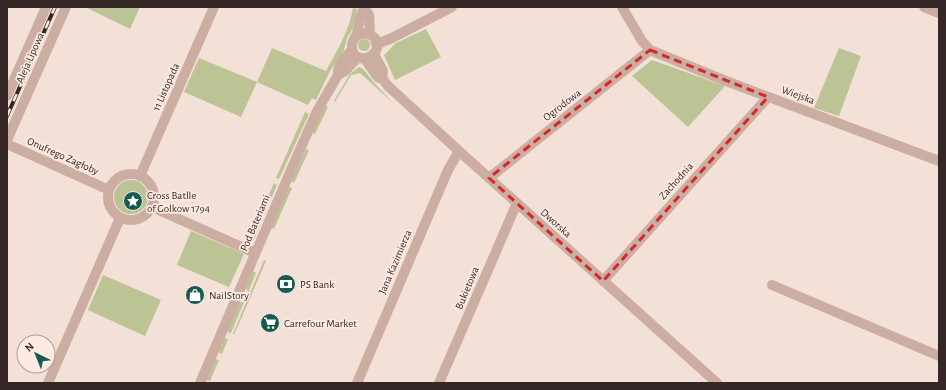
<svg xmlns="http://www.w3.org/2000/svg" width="946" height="390" viewBox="0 0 946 390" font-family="'Alegreya Sans',sans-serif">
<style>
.green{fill:#bcc395}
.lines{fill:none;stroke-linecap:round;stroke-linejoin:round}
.minor{stroke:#ccada2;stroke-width:10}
.tertiary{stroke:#ccada2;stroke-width:10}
.rail-casing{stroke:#352725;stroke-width:4}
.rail{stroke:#fbebe3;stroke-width:2.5;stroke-dasharray:8;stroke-linecap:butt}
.marked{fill:none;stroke:#d62828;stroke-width:3;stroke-dasharray:8 5;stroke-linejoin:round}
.labels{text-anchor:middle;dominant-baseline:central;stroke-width:3.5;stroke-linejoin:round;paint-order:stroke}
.street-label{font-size:11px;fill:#352725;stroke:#fbebe3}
.poi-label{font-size:11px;fill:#352725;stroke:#fbebe3;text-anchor:start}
</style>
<rect width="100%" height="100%" fill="#f3e0d6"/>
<!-- green -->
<g class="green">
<path d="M85 7H140L130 29Z"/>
<path d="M353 8 357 9 353 28 347 38 344 50 329 73 316 100 312 98 308 105 257 82 241 117 184 92 199 58 257 82 272 48 326 71C337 50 349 32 353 8Z"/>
<path d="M426 29 441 57 395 80 384 55 396 43Z"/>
<circle cx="364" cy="45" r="6"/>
<path d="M839 48 861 56 839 116 814 108Z"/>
<path d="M652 60 725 86 688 127 632 76Z"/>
<path d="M359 67 363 69 377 86 394 104 360 73 351 75 335 102 334 101 350 74Z"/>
<path d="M326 106 328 107 315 134 313 133 312 131 324 107Z"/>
<path d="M305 112 309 114 279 179 276 178Z"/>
<path d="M306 149 309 150 294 183 291 181Z"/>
<circle cx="131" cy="197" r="17"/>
<path d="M274 183 277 185 264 215 261 213Z"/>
<path d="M289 187 292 188 274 229 271 228Z"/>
<path d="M258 220 261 221 254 240 249 243V241Z"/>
<path d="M191 231 244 254 229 287 177 265Z"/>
<path d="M264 260 266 261 234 335 233 334Z"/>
<path d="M253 271 256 273 248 293 246 287Z"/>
<path d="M103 275 161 300 145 336 88 310Z"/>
<path d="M242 302H244L231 333 227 332 238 304Z"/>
<path d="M224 338 228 339 222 354 218 352Z"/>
<path d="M215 359 219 360 210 381 206 380Z"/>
</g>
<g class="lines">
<!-- minor -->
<g class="minor">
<path d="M622 7 642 41 650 50 726 81 939 161"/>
<path d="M924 7 939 13"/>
<path d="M377 44 390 39 452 7"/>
<path d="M7 96 46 7"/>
<path d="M7 140 66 7"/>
<path d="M7 144 109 190"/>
<circle cx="131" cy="197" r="23"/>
<path d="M140 176 214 7"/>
<path d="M489 178 650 50"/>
<path d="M152 207 255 253"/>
<path d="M603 281 768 97"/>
<path d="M772 285 939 356"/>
<path d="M48 383 120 218"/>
<path d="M357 383 448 170 459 151"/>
<path d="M439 383 517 203"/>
</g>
<!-- tertiary -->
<g class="tertiary">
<path d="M365 9 369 15 370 34"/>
<path d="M357 35 366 33 375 38 377 48C373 61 353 63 352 47 351 41 356 38 357 33 359 27 359 21 361 15 362 12 364 10 365 7"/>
<path d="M374 54 383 71 382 78 388 86 459 151 717 383"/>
<path d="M365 59 376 75 379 78H382"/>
<path d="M338 75 345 71 358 57"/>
<path d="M200 383 291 170 317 111 338 75C337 65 345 57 352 50"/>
</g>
<defs>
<path id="rail" d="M7 116 55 7"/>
</defs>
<!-- rail casing -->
<use href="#rail" class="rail-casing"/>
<!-- rail -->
<use href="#rail" class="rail"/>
</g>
<!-- marked area -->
<path class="marked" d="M650 50 768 97 603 281 489 178Z"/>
<!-- icons -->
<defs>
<symbol id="sight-disc" viewBox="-11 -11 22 22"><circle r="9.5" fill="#175a52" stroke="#fbebe3"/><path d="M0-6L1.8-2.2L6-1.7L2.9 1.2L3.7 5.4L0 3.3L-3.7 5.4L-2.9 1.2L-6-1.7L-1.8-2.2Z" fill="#fff"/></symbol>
<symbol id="bank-disc" viewBox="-11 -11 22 22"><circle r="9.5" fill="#175a52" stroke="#fbebe3"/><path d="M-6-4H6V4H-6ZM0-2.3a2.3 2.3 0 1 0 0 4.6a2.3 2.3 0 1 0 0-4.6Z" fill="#fff"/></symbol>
<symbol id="shop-disc" viewBox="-11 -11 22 22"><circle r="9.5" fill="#175a52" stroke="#fbebe3"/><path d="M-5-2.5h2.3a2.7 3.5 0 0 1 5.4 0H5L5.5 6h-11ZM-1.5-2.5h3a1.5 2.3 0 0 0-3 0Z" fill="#fff"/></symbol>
<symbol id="supermarket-disc" viewBox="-11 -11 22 22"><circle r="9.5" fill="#175a52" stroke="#fbebe3"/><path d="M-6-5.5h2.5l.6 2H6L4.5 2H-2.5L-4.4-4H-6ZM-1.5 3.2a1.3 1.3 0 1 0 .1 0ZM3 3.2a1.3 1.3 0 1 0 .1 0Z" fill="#fff"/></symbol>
</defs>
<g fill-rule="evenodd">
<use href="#sight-disc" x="122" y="190" width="22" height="22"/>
<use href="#bank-disc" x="275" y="273" width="22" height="22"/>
<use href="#shop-disc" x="184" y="284" width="22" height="22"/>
<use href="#supermarket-disc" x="259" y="312" width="22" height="22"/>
</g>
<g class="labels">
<!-- street labels -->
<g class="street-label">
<text transform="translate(30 58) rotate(-66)">Aleja Lipowa</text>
<text transform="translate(166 87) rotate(-66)">11 Listopada</text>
<text transform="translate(798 95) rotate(20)">Wiejska</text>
<text transform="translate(562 105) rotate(-38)">Ogrodowa</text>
<text transform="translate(63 156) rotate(24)">Onufrego Zagłoby</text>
<text transform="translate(676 181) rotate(-48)">Zachodnia</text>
<text transform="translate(255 223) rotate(-67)">Pod Bateriami</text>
<text transform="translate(556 223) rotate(42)">Dworska</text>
<text transform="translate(395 262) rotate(-67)">Jana Kazimierza</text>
<text transform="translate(467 288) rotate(-67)">Bukietowa</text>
</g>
<!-- poi labels -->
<g class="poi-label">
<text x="147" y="195">Cross Batlle<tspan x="147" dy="13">of Golkow 1794</tspan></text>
<text x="300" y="284">PS Bank</text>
<text x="209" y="295">NailStory</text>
<text x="284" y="323">Carrefour Market</text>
</g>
</g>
<!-- border -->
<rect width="946" height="390" fill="none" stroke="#352725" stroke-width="16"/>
<!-- north arrow -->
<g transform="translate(36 354) rotate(317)"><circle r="19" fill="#fbebe3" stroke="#ac9d97"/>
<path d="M0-3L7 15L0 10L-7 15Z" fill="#175a52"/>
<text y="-6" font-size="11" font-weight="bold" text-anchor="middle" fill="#352725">N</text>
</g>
</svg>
